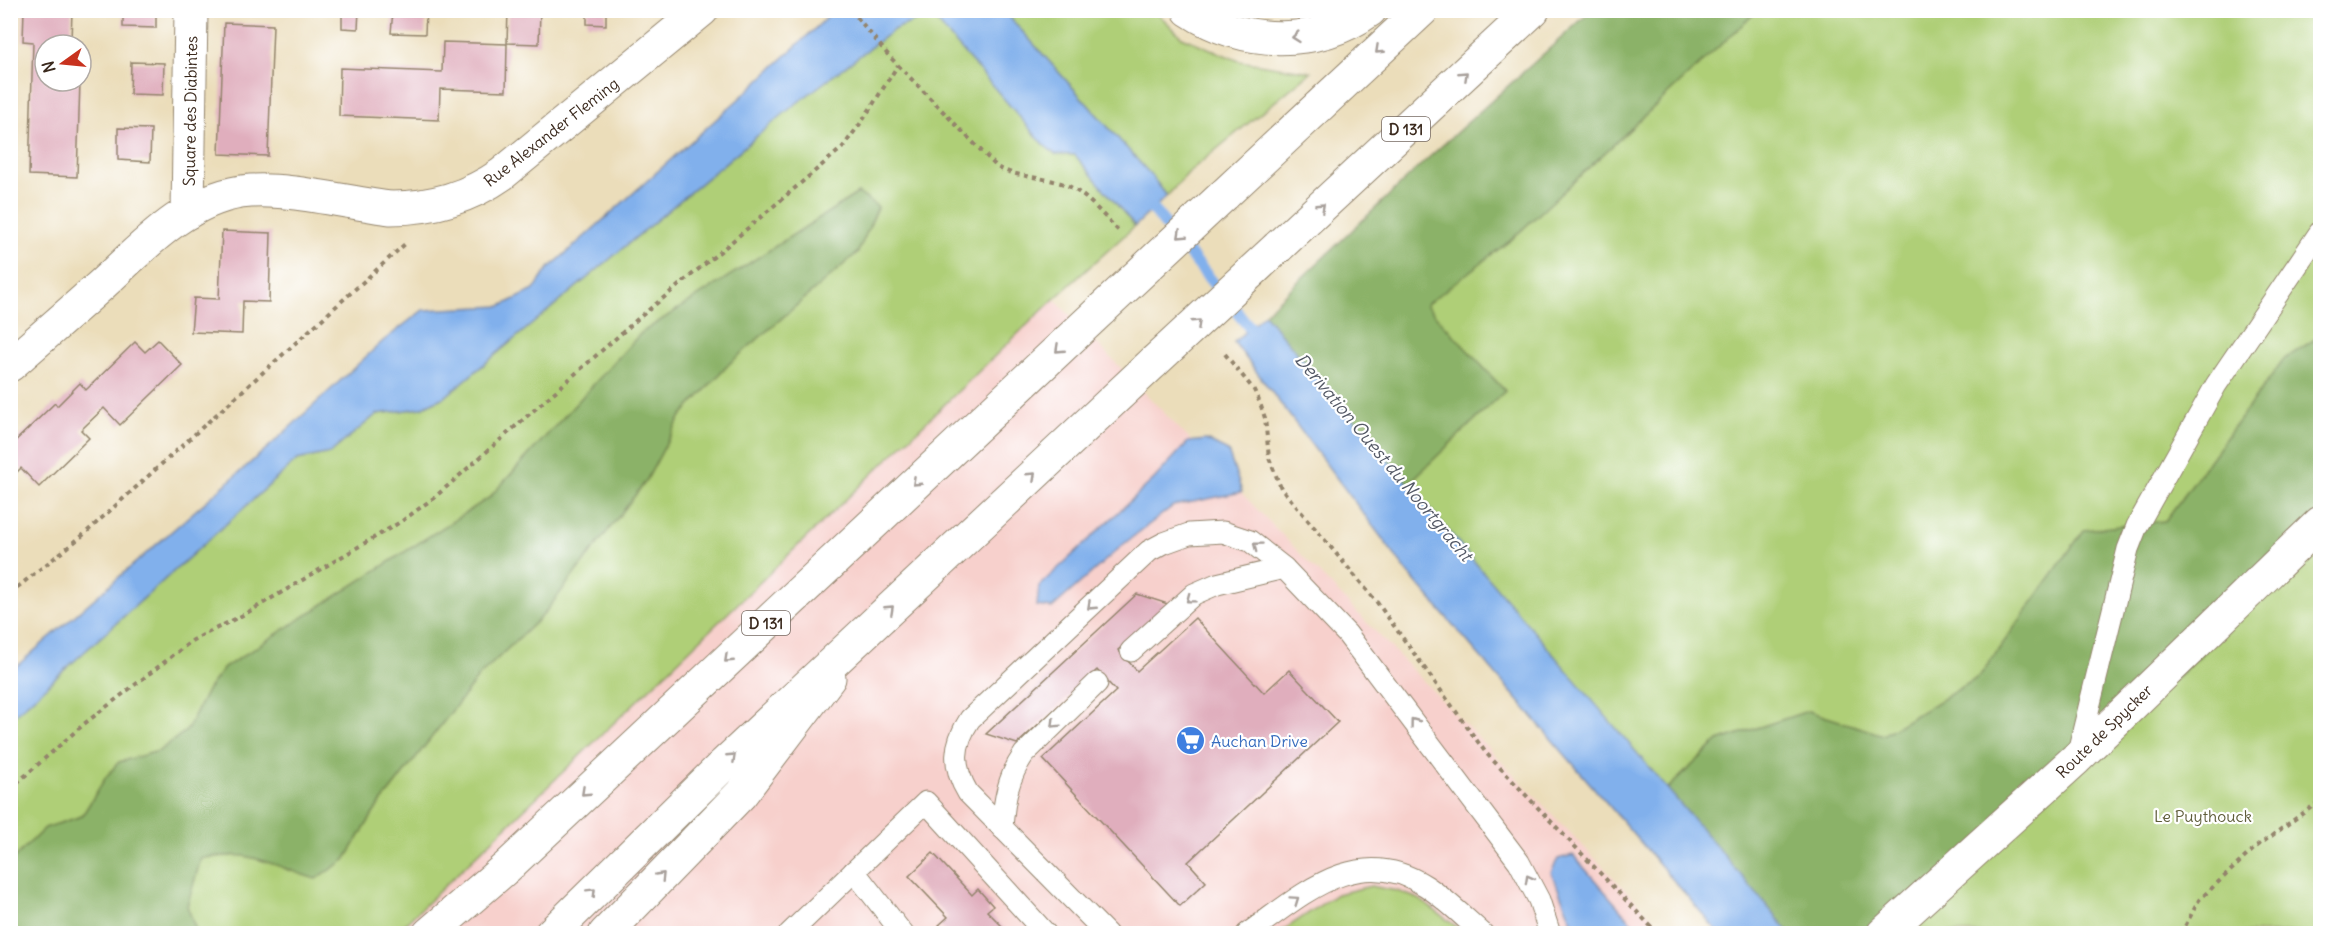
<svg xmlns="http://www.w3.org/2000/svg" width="2331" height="944" viewBox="0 0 2331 944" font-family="Delius,sans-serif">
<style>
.built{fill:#f7d0cc}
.green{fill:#afcf77;stroke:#757c4a;stroke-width:1.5}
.forest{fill:#8bb268;stroke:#636e43;stroke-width:1.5}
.water{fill:#81b0ec;stroke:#5e6d85;stroke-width:1.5}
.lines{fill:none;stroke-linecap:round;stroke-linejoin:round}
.stream{stroke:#81b0ec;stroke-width:12}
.building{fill:#e0aebd}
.lane-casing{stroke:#93846c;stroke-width:23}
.street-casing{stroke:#93846c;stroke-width:35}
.primary-casing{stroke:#93846c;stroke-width:35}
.path{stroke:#93846c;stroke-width:4;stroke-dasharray:4.5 4.5;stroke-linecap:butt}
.lane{stroke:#fff;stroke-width:21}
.street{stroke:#fff;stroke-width:33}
.primary{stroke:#fff;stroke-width:33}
.primary-bridge-casing{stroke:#93846c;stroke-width:35;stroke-linecap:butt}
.primary-bridge{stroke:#fff;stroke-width:33}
.oneway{stroke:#a79f9a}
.labels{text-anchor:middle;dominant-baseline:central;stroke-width:4.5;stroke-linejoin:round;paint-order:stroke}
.shield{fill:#fff;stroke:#766a62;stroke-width:1.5}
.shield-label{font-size:15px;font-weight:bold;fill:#3b2a1e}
.street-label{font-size:16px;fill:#3b2a1e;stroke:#fff}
.shop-label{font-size:16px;fill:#366cbe;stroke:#fff;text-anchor:start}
.park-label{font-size:16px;fill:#5e5c39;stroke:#fff}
.water-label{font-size:18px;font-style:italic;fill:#545966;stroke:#fff}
</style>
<rect width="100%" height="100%" fill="#fff"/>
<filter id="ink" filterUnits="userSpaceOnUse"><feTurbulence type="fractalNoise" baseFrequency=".0167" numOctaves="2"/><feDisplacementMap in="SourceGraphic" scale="12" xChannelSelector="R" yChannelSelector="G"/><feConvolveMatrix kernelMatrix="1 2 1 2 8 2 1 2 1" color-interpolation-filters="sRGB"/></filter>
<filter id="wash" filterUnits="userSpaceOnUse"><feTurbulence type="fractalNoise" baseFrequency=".008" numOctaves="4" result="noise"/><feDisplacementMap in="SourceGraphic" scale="24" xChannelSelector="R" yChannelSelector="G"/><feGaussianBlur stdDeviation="1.35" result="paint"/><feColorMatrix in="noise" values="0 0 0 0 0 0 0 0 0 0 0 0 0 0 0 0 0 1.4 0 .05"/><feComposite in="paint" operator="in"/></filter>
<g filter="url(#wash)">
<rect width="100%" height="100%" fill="#ebddba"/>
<!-- built -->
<path class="built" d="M1054 299 1667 933 389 934 401 928Z"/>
<!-- green -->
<g class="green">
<path d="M1004 11H1155L1182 37 1239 61 1311 72 1190 171 1167 196 1150 174Z"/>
<path d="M1757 11H2320V336L2283 360 2165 521 2084 531 1979 677 1883 735 1808 711 1718 741 1666 790 1408 484 1505 391 1425 305 1512 239Z"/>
<path d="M931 14 1044 145 1055 154 1075 155 1135 226 1054 299 401 928 389 934 197 933 187 906 201 858 241 855 274 863 290 871 345 860 376 809 479 676 543 615 646 481 681 416 729 364 858 252 878 207 858 193 641 333 489 498 224 668 208 689 187 730 159 751 119 762 106 777 82 816 45 828 11 861V718L297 460 330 453 377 414 421 408 446 396 793 106 895 29Z"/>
<path d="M2320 543V933H1904Z"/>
<path d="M1371 886 1397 891 1419 899 1465 933H1279L1337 894Z"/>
</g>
<!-- forest -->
<g class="forest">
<path d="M1591 11H1757L1512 239 1426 305 1505 391 1408 484 1264 314 1425 161Z"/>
<path d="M858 193 878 207 858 252 729 364 681 416 646 481 543 615 479 676 376 809 345 860 316 879C291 872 269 860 244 856 230 854 214 857 201 858L187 906 197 933H11V861L45 828 82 816 106 777 119 762 159 751 187 730 208 689 224 668 489 498 641 333Z"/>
<path d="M2320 336V543L1904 933H1790L1666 790 1718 741 1808 711 1883 735 1979 677 2084 530 2165 521 2283 360Z"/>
</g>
<!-- water -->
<g class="water">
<path d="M834 11H1004L1150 174 1167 196 1135 226 1075 155 1055 154 1044 145 931 15 895 29 793 106 446 396 421 408 377 414 330 453 297 460 11 718V671L273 443 383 341 423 310 501 306 534 290 547 270 741 97Z"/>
<path d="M1264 314 1790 933H1719L1409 574 1234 342Z"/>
<path d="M1206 440 1228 451 1242 492 1173 506 1125 543 1052 608 1037 606 1039 586 1154 479 1188 442Z"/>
<path d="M1573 855 1641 933H1642H1577L1551 872 1558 859Z"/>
</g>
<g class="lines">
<!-- stream -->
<path class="stream" d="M1143 197 1259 339"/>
</g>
<g id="blocks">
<!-- building -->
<g class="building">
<path d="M24 10H72L71 42H82V45H45V81H80L77 177 29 175 33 42 23 41Z"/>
<path d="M123 10H156V28L123 27Z"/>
<path d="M342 10H359L358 29 342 28Z"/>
<path d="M393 10H426L425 34 391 33Z"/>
<path d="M459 10H492V15L459 13Z"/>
<path d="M508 10H540L539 44 507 43Z"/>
<path d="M587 10H606V25L587 24Z"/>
<path d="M224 23 273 25 268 156 219 154Z"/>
<path d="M443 42 507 44 506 91 440 89 439 120 339 116 340 68 442 72Z"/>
<path d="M131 62 164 63 163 95 130 94Z"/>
<path d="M118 128 151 129 150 162 118 160Z"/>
<path d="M222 231 271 233 269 302 243 301 242 334 191 332 194 298 219 299Z"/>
<path d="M158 340 182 365 120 425 104 408 81 430 89 438 39 487 21 468 10 479V446L55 403 57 406 80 383 86 390 135 342 145 352Z"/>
<path d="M1137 594 1168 604 1118 650 1137 671 1195 618 1264 693 1289 670 1338 722 1188 862 1206 882 1180 906 1043 759 1116 691 1097 670 1017 744 986 734Z"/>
<path d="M933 853 972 895 978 889 993 906 987 911 1009 933H947L939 925 948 917 909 876Z"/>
</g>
</g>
</g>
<g filter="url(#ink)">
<use href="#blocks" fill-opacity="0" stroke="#93846c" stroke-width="1.5"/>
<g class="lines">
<defs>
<g id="lane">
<path d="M1131 651 1194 594 1217 584 1284 568"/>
<path d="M2077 756 2128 549 2137 526 2216 385 2320 232"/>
<path d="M1002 828C1004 800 1008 777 1024 754L1097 683"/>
<path d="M854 871 903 934"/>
<path d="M789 934 926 802 1046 934"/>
<path d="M1107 934 968 793C952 766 953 745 970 719L1149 551 1164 543 1189 534 1223 532 1250 541 1284 568 1347 634 1519 862 1539 900 1550 934"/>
<path d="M1247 934C1302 895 1357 842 1426 886 1446 899 1465 918 1483 934"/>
</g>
<g id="street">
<path d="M1189 10C1243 46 1317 48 1370 10"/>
<path d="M188 212 191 10"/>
<path d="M10 365C40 339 70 313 99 287 141 249 183 201 241 192 284 186 347 203 391 208 432 208 468 198 502 174L702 10"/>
<path d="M605 934 741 794 829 678"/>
<path d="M1883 934 2076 759 2320 523"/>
</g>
<g id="primary">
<path d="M1224 195 1422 10"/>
<path d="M1278 247 1533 10"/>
<path d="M429 934 507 867 1102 309"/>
<path d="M551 934 721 767 1154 362"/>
</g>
</defs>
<!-- lane casing -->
<use href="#lane" class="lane-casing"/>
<!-- street casing -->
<use href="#street" class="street-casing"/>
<!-- primary casing -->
<use href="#primary" class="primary-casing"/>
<!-- path -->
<g class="path">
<path d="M851 10 889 56 997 167C1018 178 1041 176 1064 184 1085 192 1104 217 1120 232"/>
<path d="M1225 354 1254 390 1260 403 1265 418 1269 458 1281 488 1376 601 1486 753 1658 934"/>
<path d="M10 593 82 536 405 244"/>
<path d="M10 789 84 724 193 640 245 614 402 521 435 497 640 317 722 250 842 148 863 120 898 65"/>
<path d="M2181 934 2199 900 2256 847 2320 801"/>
</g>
<!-- lane -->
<use href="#lane" class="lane"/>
<!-- street -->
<use href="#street" class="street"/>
<!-- primary -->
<use href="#primary" class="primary"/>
<defs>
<g id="primary-bridge">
<path d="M1102 309 1224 195"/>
<path d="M1154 362 1278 247"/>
</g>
</defs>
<!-- primary-bridge casing -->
<use href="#primary-bridge" class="primary-bridge-casing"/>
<!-- primary-bridge -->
<use href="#primary-bridge" class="primary-bridge"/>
</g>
<!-- one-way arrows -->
<defs><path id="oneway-chevron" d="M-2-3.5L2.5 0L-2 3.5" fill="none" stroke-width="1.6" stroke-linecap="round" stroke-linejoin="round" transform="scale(1.5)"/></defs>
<g class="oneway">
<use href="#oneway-chevron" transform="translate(1296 37) rotate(174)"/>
<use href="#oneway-chevron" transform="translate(1379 50) rotate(137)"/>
<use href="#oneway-chevron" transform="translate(1464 75) rotate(-43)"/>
<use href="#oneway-chevron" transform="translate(1321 207) rotate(-43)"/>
<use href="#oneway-chevron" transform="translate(1181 235) rotate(137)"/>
<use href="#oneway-chevron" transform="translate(1197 323) rotate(-43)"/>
<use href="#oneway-chevron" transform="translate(1059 349) rotate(137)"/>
<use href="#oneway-chevron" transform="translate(1032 476) rotate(-43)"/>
<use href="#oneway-chevron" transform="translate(916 482) rotate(137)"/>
<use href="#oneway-chevron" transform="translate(1257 546) rotate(-143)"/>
<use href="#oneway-chevron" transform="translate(1190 599) rotate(143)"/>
<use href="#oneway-chevron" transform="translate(1091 606) rotate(137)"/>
<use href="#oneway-chevron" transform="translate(890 609) rotate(-43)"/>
<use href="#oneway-chevron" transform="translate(728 659) rotate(137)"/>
<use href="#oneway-chevron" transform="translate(1414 722) rotate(-127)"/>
<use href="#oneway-chevron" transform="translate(1055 724) rotate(135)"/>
<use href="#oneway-chevron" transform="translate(732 757) rotate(-43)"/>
<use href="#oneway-chevron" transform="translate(585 792) rotate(137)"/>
<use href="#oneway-chevron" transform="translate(661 876) rotate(-46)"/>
<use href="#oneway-chevron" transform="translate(1529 879) rotate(-119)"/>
<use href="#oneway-chevron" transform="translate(592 892) rotate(-45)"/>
<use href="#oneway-chevron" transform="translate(1295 900) rotate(-35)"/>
</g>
</g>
<!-- icons -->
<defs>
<symbol id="supermarket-disc" viewBox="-11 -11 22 22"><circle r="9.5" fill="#3f7fe0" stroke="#fff"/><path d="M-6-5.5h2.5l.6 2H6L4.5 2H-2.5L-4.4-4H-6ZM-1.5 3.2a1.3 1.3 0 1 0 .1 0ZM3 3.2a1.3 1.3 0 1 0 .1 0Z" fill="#fff"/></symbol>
</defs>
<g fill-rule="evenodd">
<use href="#supermarket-disc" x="1174" y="724" width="33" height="33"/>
</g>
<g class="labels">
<!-- shield labels -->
<g class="shield">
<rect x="1382" y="117" width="48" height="24" rx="4.5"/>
<rect x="742" y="611" width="48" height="24" rx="4.5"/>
</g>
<g class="shield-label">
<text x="1406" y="129">D 131</text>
<text x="766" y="623">D 131</text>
</g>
<!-- street labels -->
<g class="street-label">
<text transform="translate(190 111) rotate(-89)">Square des Diabintes</text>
<text transform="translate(551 132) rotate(-38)">Rue Alexander Fleming</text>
<text transform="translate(2104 731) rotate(-44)">Route de Spycker</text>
</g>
<!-- shop labels -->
<g class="shop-label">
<text x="1211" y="741">Auchan Drive</text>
</g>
<!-- park labels -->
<g class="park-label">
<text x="2203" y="816">Le Puythouck</text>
</g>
<!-- water labels -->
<g class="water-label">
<text transform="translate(1384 457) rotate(50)">Derivation Ouest du Noortgracht</text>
</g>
</g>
<!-- margin -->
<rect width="2331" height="944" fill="none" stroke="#fff" stroke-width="36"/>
<!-- north arrow -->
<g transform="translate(63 63) rotate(255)"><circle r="28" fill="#ffffff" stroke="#b1aaa5" stroke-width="1.5"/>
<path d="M0-4.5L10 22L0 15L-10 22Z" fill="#c8321e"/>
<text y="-9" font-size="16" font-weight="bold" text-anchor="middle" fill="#3b2a1e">N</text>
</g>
</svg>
